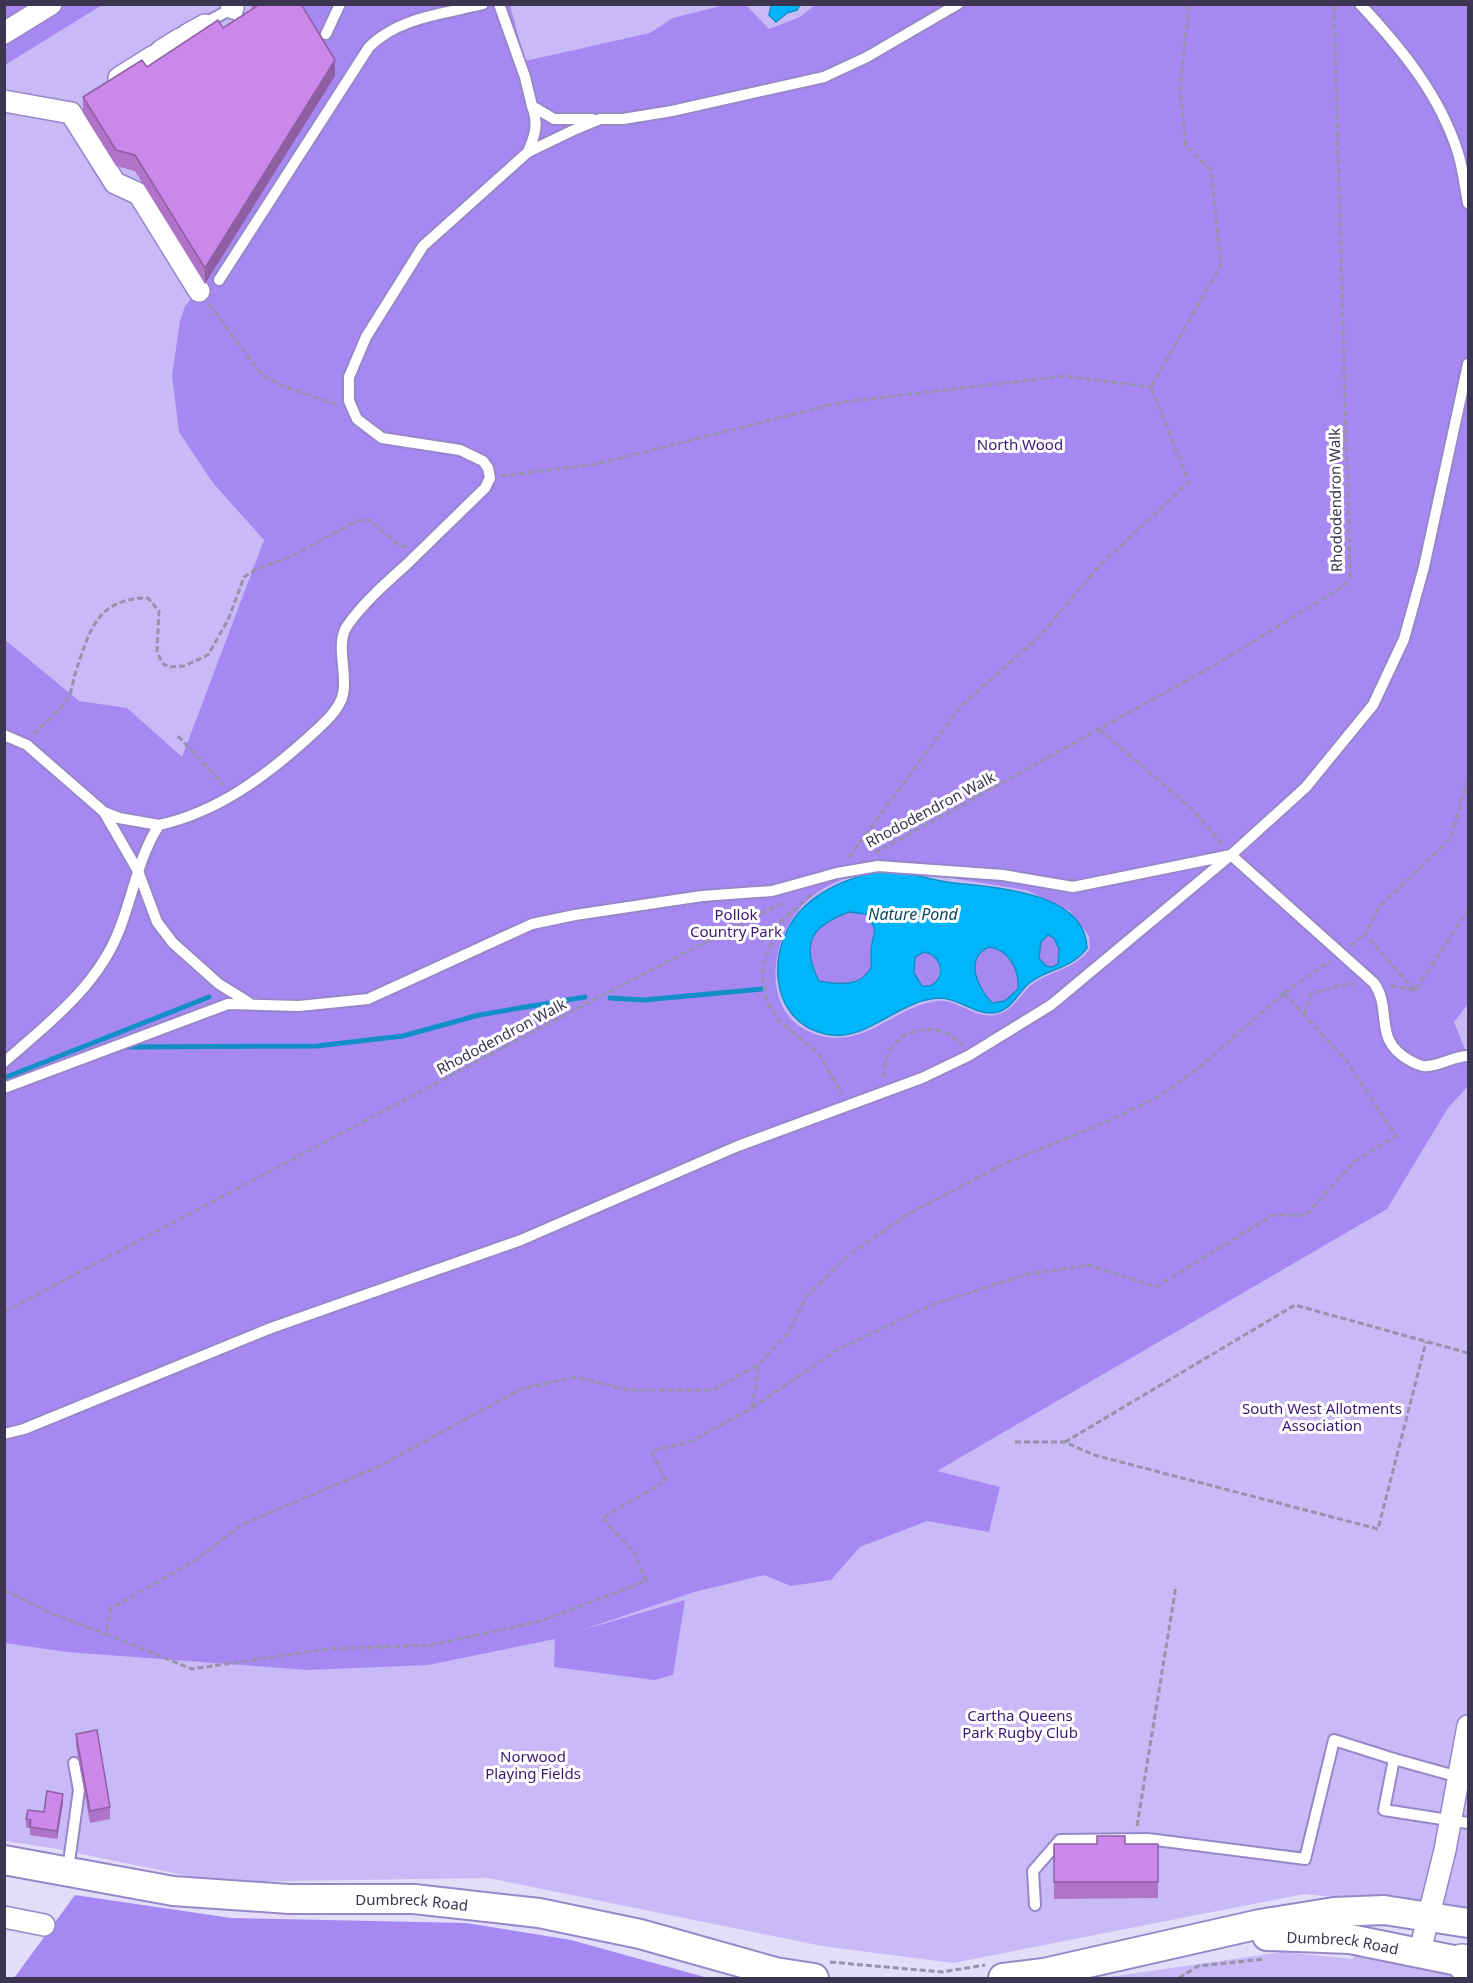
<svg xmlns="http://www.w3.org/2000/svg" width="1473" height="1983" viewBox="0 0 1473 1983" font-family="'Noto Sans',sans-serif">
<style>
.green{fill:#c8baf7}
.forest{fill:#a688f3;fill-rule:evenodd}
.water{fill:#01b5fa;stroke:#128fc7;stroke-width:1.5;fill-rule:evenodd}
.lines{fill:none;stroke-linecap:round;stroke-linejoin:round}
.stream{stroke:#128fc7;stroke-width:5}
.lane-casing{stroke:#9787c9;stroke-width:14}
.street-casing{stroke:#9787c9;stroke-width:24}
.secondary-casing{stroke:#9787c9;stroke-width:32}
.highway-casing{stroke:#9787c9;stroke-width:36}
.path{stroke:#9691ad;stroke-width:3;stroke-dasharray:6 3;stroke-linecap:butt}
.lane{stroke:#fff;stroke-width:10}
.street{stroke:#fff;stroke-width:21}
.secondary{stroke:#fff;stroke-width:28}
.highway{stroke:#fff;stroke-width:33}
.wall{fill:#af74c8}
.shaded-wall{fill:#8e5ea3}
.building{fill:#cb87e9;stroke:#8e5ea3;stroke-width:1.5}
.labels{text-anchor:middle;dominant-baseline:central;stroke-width:6;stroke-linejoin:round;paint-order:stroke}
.park-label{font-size:15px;fill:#3d1775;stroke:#fff}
.street-label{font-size:15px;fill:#3b3551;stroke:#fff}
.water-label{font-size:16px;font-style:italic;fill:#0c4763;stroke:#fff}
</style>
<rect width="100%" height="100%" fill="#e2ddf9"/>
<!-- green -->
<g class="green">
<path d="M4 5H1468V1915L1452 1909 1304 1894 953 1963 822 1946 488 1878 216 1882 58 1849 5 1841Z"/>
<path d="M1354 1948 1468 1978H1102L1283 1952 1353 1959Z"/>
</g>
<!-- forest -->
<g class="forest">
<path d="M729 4 746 5 769 29 800 17 816 4 1468 5V1004L1454 1022 1468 1057V1086L1448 1108 1387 1209 937 1471 1000 1487 989 1532 927 1521 860 1547 831 1580 791 1586 764 1575 694 1592 579 1631 685 1600 673 1675 654 1680 554 1667 555 1639 428 1665 308 1670 67 1652 5 1643 4 639 79 701 127 708 182 757 264 540 213 483 179 432 172 376 180 321 185 306 205 284 335 76 290 5H510L525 61 650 33 673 18ZM875 870 920 873 1026 890 1070 911 1089 936 1090 949C1072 972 1048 970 1029 987 1018 998 1012 1012 995 1015 975 1019 957 999 938 1001 898 1005 869 1044 827 1037 760 1026 766 945 802 906 821 885 849 876 875 870Z"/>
<path d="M5 5H102L5 65Z"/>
<path d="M849 912 866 914C881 935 872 930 871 952 871 957 872 962 871 968 860 988 838 984 819 981 800 943 811 926 849 912Z"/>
<path d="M1048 935 1054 938 1059 949 1058 964 1052 968 1046 966 1039 958 1041 942Z"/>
<path d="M989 947C1009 949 1020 971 1018 989L1005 1001 992 1003C977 987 964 958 989 947Z"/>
<path d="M924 952 933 954 938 959C940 972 940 989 922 986L914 973 915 957Z"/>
<path d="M75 1895 231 1918 466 1923 571 1940 708 1978H14Z"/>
</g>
<!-- water -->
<g class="water">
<path d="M771 5V4L800 5 797 10 787 13 776 22 769 15Z"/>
<path d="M875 872H897C914 874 930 879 947 882 989 888 1085 889 1087 948 1070 971 1045 968 1026 986 1016 997 1009 1012 992 1013 974 1014 958 998 940 998 898 999 867 1044 825 1034 765 1020 766 941 806 905 826 887 850 878 875 872ZM849 912 866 914C881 935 872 930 871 952 871 957 872 962 871 968 860 988 838 984 819 981 800 943 811 926 849 912ZM1048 935 1054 938 1059 949 1058 964 1053 967 1046 966 1039 958 1041 942ZM989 947C1009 949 1020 971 1018 989L1005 1001 992 1003C977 987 964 958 989 947ZM924 952C948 956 944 990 922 986L914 973 915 957Z"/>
</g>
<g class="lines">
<!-- stream -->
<g class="stream">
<path d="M610 998 644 1000 762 989"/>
<path d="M125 1047 317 1046 403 1036 479 1015 585 997"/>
<path d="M4 1078 209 997"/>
</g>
<defs>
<g id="lane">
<path d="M499 4 525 77 532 106 554 119H592"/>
<path d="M1360 4C1401 48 1440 95 1458 153 1463 169 1465 187 1468 203"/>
<path d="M211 20 233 8 246 30"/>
<path d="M326 34 340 4"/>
<path d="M528 152C535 135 539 124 532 106"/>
<path d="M219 280 369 47C399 17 444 14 483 4"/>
<path d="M4 735 27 745 104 812 119 818 159 825"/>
<path d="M104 812 138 871 157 922 173 943 219 984 248 1002"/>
<path d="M4 1062C49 1023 99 985 120 928 134 892 138 858 159 825 218 812 266 776 310 736 321 726 340 710 343 694 348 673 335 645 347 626 363 603 386 583 407 564 433 539 459 513 485 488L490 478 488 468 483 461 460 450 382 438 357 419 349 401V377L366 337 423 246 528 152 578 128 600 119H623L672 111 824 77 867 57 958 4"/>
<path d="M4 1088 228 1004 299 1006 368 999 532 924 575 915 702 896 772 891 837 873 878 866 1003 875 1073 887 1231 855 1374 983C1393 1010 1372 1039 1409 1060 1414 1063 1421 1067 1427 1066 1441 1065 1455 1056 1468 1056"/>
<path d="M4 1434 24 1429 271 1328 521 1240 738 1146 922 1078 968 1056 1051 1005 1231 855 1306 787 1373 705 1404 639 1424 567 1468 364"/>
<path d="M1394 1759 1459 1777"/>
<path d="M68 1869 79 1790 74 1763"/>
<path d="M1035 1905 1033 1871 1060 1840 1148 1839 1305 1859 1334 1740 1394 1759 1384 1810 1468 1823"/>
</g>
<g id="street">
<path d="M231 4 233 8"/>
<path d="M4 33 51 4"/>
<path d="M187 35 205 25"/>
<path d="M161 51 180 39"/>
<path d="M119 78 154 56"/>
<path d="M4 101 71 113 115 183 139 194 199 291"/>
<path d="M4 1917 44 1925"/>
<path d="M1420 1951 1445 1850 1468 1726"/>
</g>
<g id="secondary">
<path id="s1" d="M4 1860 173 1891 289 1899H414L539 1913 640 1934 775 1972 814 1978"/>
<path id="s2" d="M1267 1936 1350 1939 1468 1963"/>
<path d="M1003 1978 1044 1973 1260 1924 1334 1912 1384 1910 1468 1923"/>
</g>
<path id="highway" d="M1462 1961 1468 1968"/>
</defs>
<!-- lane casing -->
<use href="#lane" class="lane-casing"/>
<!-- street casing -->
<use href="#street" class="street-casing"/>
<!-- secondary casing -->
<use href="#secondary" class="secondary-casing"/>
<!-- highway casing -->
<use href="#highway" class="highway-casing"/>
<!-- path -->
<g class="path">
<path d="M209 304 262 375 285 387 338 405"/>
<path d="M501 476 597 464 842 402 1065 376 1151 387"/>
<path d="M1100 730 1193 810 1222 844"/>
<path d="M34 734C46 721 60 712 69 696 72 690 73 681 75 674 89 632 96 598 148 598L159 611 157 651 162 663 169 667 184 666 208 655 228 620 244 577 255 570 292 556 357 521 369 520 399 545 407 547"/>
<path d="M178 736 224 785"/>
<path d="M1468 779 1451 838 1379 907 1365 934 1415 991 1468 910"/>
<path d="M875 853 1215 665 1344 586 1350 576 1334 4"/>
<path d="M849 857 961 706 1039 637 1100 565 1189 482 1151 387 1221 265 1211 170 1186 146 1180 89 1189 4"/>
<path d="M811 895 780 922 763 965V981L767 1002 779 1021 819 1054 842 1094"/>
<path d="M1350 946 1365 934"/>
<path d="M1391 986 1414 990"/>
<path d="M1284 993 1346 1060 1396 1136 1355 1161 1306 1215H1273L1156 1287 1089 1265 1028 1274 931 1305 835 1351 752 1408 690 1442 651 1451 666 1481 602 1518 634 1552 646 1581 541 1621 432 1645 327 1649 192 1669 106 1634 110 1609 196 1560 241 1525 380 1466 521 1389 575 1377 629 1390H713L759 1364 788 1333 806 1297 849 1255 908 1214 1006 1163 1104 1123 1160 1096 1201 1066Z"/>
<path d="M1284 993 1330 961"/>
<path d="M1304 1015 1311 994 1342 985 1355 984"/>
<path d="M883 1077C884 1069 885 1058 890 1050 905 1025 945 1022 962 1046"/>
<path d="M4 1312 616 988 782 903"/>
<path d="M752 1408 759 1364"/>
<path d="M1015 1442H1065L1094 1455 1378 1529 1426 1342"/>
<path d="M1065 1442 1295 1305 1468 1353"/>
<path d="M4 1590 53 1614 106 1634"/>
<path d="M1137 1826 1176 1586"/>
<path d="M830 1962 942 1972 985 1965"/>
<path d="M1179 1978 1198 1966 1265 1959"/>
</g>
<!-- lane -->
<use href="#lane" class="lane"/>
<!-- street -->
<use href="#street" class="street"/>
<!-- secondary -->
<use href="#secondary" class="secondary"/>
<!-- highway -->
<use href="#highway" class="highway"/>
</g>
<!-- wall -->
<g class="wall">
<path d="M250 4H301L335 76 205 284 135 171 116 166 83 113V97L147 67 223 28 253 9Z"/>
<path d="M76 1734 110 1807V1819L90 1823 76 1746Z"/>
<path d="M63 1802 57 1839 30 1835V1828L26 1827V1819L44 1812Z"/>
<path d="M1054 1844H1158V1898L1054 1899Z"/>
</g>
<!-- shaded-wall -->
<g class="shaded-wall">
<path d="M335 60V76L205 284V268Z"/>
<path d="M63 1794V1802L57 1839V1831Z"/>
</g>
<!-- building -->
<g class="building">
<path d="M260 4H301L335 60 205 268 135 155 116 150 83 97 142 60 147 67 218 20 223 28Z"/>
<path d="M97 1730 110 1807 90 1811 76 1734Z"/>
<path d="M47 1791 63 1794 57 1831 30 1827 31 1820 26 1819 28 1810 44 1812Z"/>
<path d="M1097 1836H1125V1844H1158V1882H1054V1844H1097Z"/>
</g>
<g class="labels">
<!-- park labels -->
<g class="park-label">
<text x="1020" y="444">North Wood</text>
<text x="736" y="914">Pollok<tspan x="736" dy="17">Country Park</tspan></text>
<text x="1322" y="1408">South West Allotments<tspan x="1322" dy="17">Association</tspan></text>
<text x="1020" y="1715">Cartha Queens<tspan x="1020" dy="17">Park Rugby Club</tspan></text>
<text x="533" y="1756">Norwood<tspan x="533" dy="17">Playing Fields</tspan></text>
</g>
<!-- street labels -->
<g class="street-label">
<text transform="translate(1335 500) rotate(-91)">Rhododendron Walk</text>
<text transform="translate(930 809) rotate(-28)">Rhododendron Walk</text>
<text transform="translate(501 1036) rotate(-28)">Rhododendron Walk</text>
<text stroke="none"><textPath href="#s1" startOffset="411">Dumbreck Road</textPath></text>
<text stroke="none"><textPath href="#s2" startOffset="76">Dumbreck Road</textPath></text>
</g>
<!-- water labels -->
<g class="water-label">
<text x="913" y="914">Nature Pond</text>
</g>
</g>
<!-- border -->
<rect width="1473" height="1983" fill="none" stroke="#3b3551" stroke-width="12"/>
</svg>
